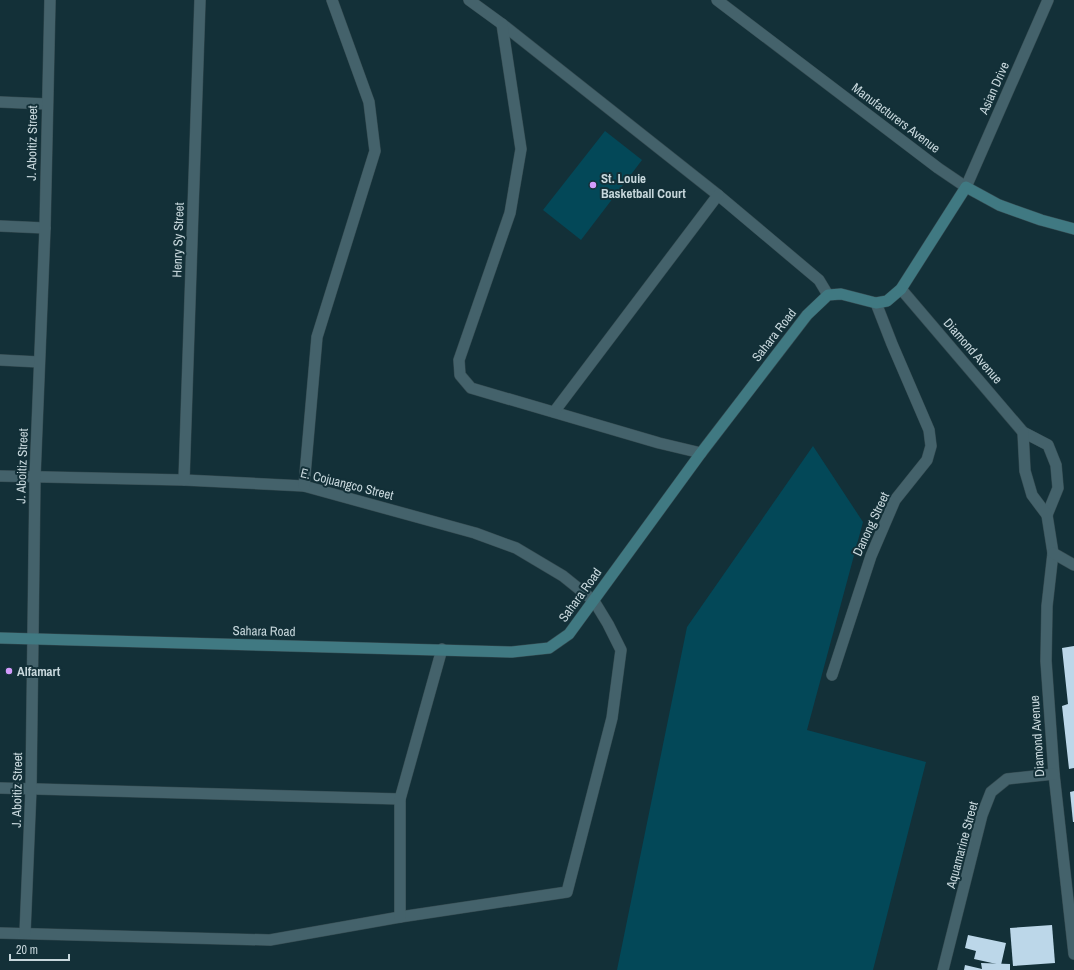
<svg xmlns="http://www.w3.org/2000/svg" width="1074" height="970" viewBox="0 0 1074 970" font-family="'Archivo Narrow',sans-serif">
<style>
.green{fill:#034858}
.building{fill:#bcd7e9}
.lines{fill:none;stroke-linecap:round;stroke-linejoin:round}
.minor-casing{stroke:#344a50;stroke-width:12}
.tertiary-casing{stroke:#344a50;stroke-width:12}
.secondary-casing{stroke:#344a50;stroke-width:12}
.minor{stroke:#44626b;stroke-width:11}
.tertiary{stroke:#44626b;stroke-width:11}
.secondary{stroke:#407982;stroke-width:11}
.poi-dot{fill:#d39cfc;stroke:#133038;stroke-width:1.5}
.labels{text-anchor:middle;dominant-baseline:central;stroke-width:4;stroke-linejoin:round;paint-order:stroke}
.street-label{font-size:13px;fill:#c7d7dc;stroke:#133038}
.poi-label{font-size:13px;font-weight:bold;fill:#c7d7dc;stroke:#133038;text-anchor:start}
</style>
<rect width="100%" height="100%" fill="#133038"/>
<!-- green -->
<g class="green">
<path d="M605 131 642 160 581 240 543 210Z"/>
<path d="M813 446 863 522 807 730 926 762 873 970H617L687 627Z"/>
</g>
<!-- building -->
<g class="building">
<path d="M1074 646V768L1069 769 1062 706 1068 704 1062 648Z"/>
<path d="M1074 791V822H1073L1070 792Z"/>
<path d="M1052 925 1055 963 1013 966 1010 928Z"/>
<path d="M968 935 1006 943 1001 965 974 959 976 951 965 948Z"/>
<path d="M981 963 1010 964V970H964L965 965 982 969Z"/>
</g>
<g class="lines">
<defs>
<g id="minor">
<path d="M469 0 502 24 718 195 819 280 828 295"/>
<path d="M717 0 938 168 966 187"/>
<path d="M502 24 521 149 510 213 459 360 460 375 471 388 659 443 701 453"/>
<path d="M0 102 47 104"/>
<path d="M0 226 45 228"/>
<path d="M901 289 1023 432 1048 445 1056 465 1058 488 1047 515"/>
<path d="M0 360 39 362"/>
<path d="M554 412 718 195"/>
<path d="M1023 432 1025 471 1032 495 1047 515 1053 553 1047 606 1046 661 1054 774 1074 954"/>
<path d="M0 476 184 480 304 486 475 533 516 548 563 576 594 601 608 624 621 650 612 718 567 892 400 917 270 940 0 933"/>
<path d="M184 480 200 0"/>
<path d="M304 486 317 337 375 151 369 102 332 0"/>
<path d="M1053 553 1074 565"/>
<path d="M832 675 871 556 895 500 927 460 931 446 929 430 892 344 876 303"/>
<path d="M0 788 400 799"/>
<path d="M400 917V799L442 649"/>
<path d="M25 933 31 789 35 477 45 228 50 0"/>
<path d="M943 970 982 815 991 792 1007 779 1054 774"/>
</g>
<path id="tertiary" d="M966 187 1048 0"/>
<path id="secondary" d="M0 638 512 652 549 648 569 634 701 453 807 315 828 295 841 294 876 303 887 301 901 289 966 187 999 205 1041 220 1074 229"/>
</defs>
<!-- minor casing -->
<use href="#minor" class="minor-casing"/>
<!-- tertiary casing -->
<use href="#tertiary" class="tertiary-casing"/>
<!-- secondary casing -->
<use href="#secondary" class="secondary-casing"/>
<!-- minor -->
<use href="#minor" class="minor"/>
<!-- tertiary -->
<use href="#tertiary" class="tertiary"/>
<!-- secondary -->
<use href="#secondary" class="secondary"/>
</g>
<!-- markers -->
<g class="poi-dot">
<circle cx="593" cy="185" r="4"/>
<circle cx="9" cy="671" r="4"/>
</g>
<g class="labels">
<!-- street labels -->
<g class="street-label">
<text transform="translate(994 88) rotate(-66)">Asian Drive</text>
<text transform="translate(896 118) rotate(37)">Manufacturers Avenue</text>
<text transform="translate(32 143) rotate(-89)">J. Aboitiz Street</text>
<text transform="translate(178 240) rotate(-88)">Henry Sy Street</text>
<text transform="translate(774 335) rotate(-52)">Sahara Road</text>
<text transform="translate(973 351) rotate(49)">Diamond Avenue</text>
<text transform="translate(22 466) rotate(-88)">J. Aboitiz Street</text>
<text transform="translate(347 484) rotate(14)">E. Cojuangco Street</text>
<text transform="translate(871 524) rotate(-65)">Danong Street</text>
<text transform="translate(580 595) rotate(-54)">Sahara Road</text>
<text transform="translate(264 631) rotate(1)">Sahara Road</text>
<text transform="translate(1037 736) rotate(-94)">Diamond Avenue</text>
<text transform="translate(17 790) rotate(-89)">J. Aboitiz Street</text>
<text transform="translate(962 845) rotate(-75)">Aquamarine Street</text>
</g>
<!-- poi labels -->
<g class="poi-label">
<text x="601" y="178">St. Louie<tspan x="601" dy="15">Basketball Court</tspan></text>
<text x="17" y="671">Alfamart</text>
</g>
</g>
<!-- scale -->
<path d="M10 954v6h59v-6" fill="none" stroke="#c7d7dc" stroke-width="2"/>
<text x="16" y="954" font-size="12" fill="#c7d7dc" stroke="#133038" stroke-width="3" paint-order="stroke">20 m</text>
</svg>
